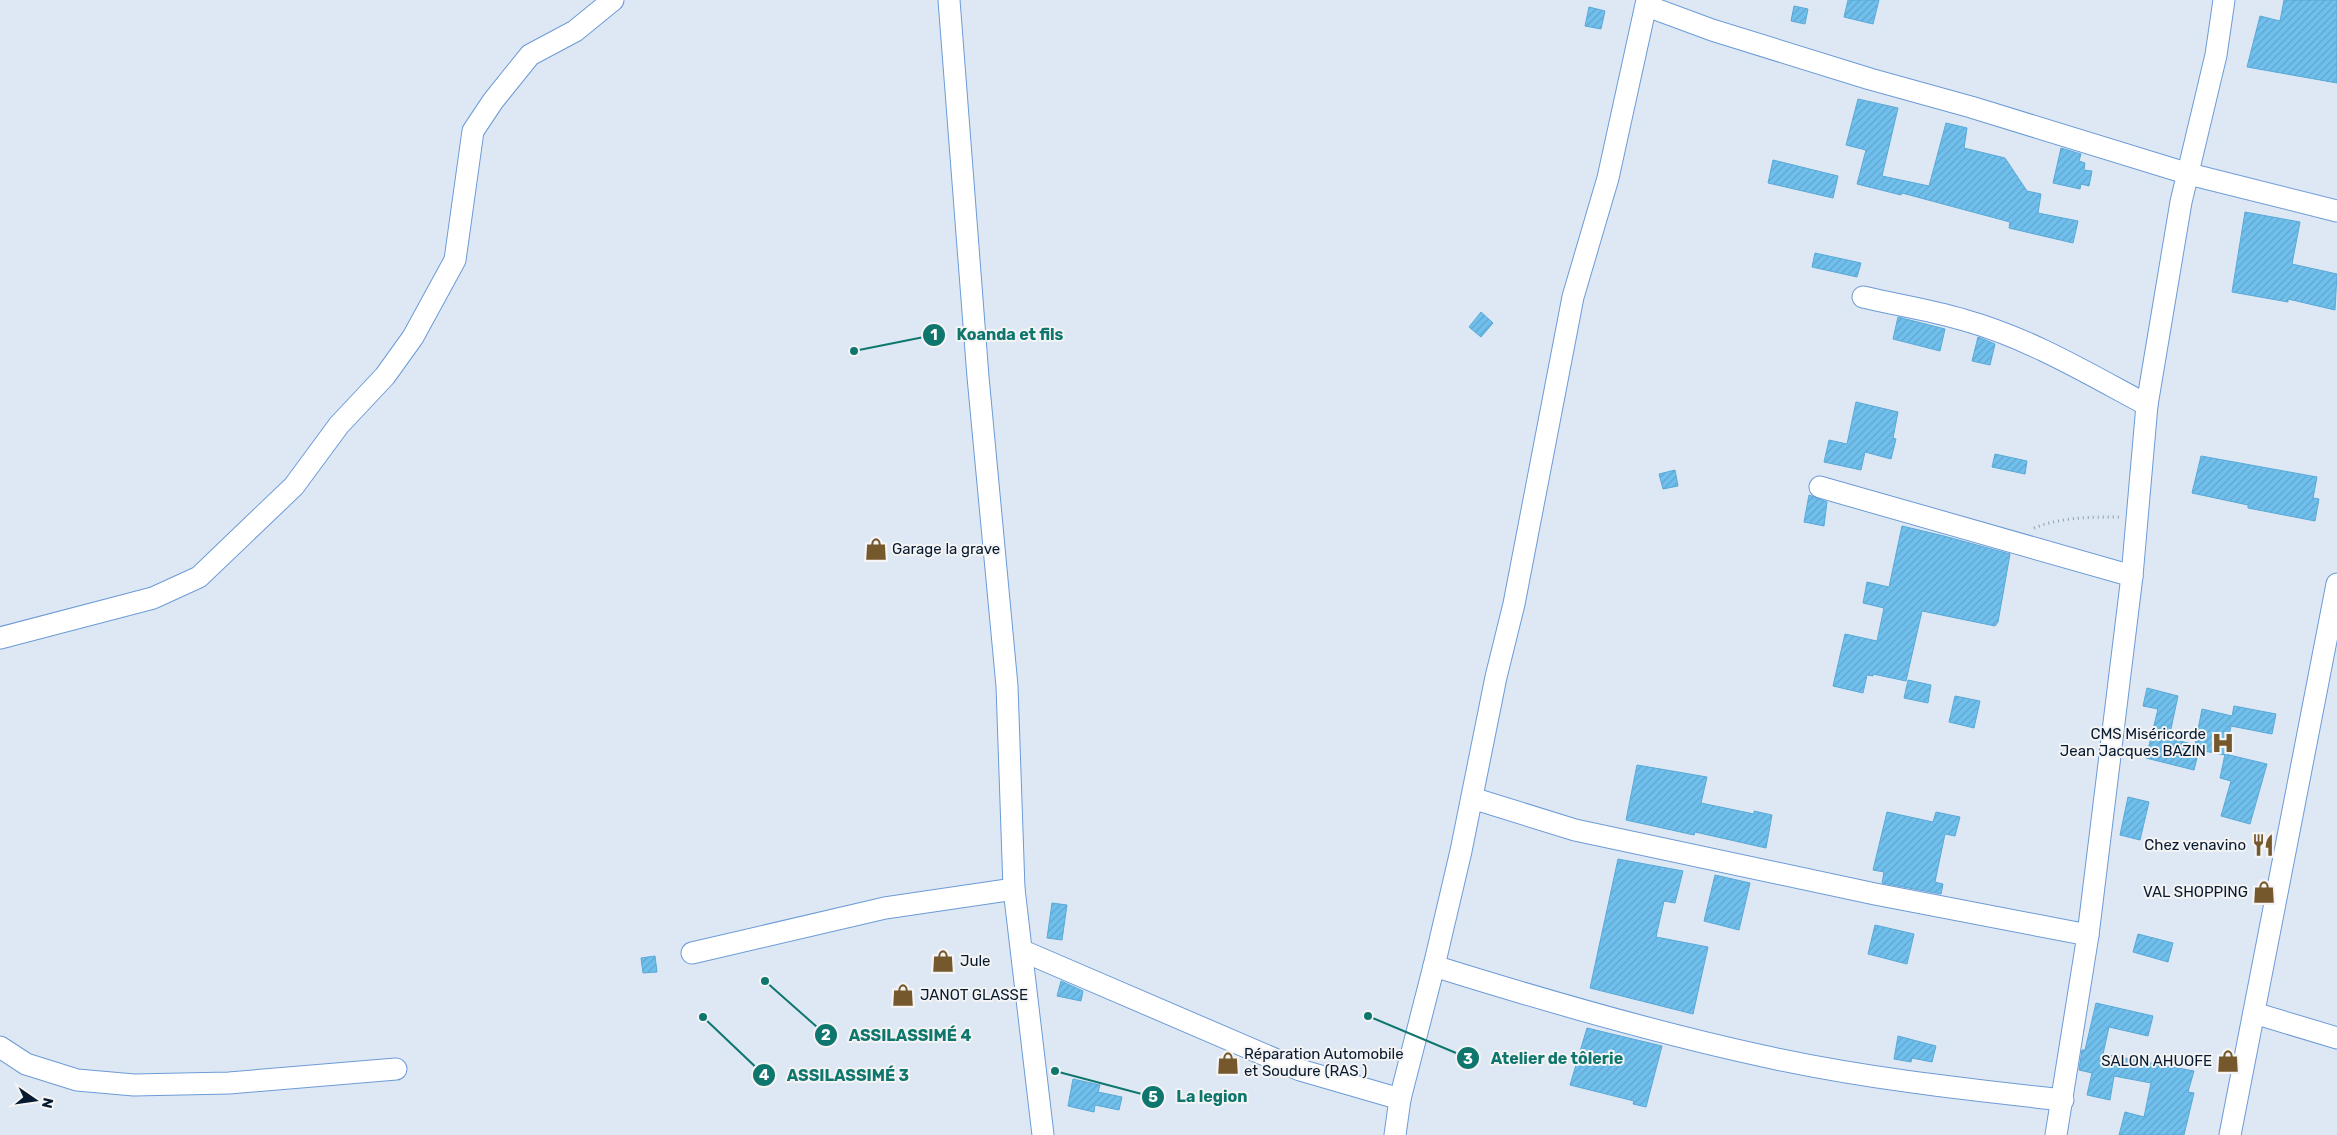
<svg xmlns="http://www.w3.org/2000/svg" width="2337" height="1135" viewBox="0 0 2337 1135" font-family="Rubik,sans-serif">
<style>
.building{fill:url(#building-hatch);stroke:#59a9d6}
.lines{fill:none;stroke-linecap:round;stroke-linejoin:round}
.street-casing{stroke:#6c9bd6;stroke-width:23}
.path{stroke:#8f9dad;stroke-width:3;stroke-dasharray:1 4;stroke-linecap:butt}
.street{stroke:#fff;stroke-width:21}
.labels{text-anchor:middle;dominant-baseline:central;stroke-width:4;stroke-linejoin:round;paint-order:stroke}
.poi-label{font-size:15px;fill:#071a30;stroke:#f4f4f4;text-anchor:start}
.leader{fill:none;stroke:#0f766e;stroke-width:2}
.callout-dot{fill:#0f766e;stroke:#f4f4f4;stroke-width:2}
.mark-label{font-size:15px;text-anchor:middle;font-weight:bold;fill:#fff}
.callout-label{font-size:16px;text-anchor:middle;font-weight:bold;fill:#0f766e;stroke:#f4f4f4;stroke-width:4;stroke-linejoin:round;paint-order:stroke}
</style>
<defs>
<pattern id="building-hatch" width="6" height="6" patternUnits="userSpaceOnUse" patternTransform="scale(1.25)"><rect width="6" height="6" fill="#70c0ee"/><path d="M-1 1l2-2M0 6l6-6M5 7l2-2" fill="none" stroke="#60a4cc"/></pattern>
</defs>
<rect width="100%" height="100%" fill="#dee8f5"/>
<!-- building -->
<g class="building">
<path d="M1848 0H1879L1873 24 1844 17Z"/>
<path d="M2284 0H2337V83L2247 67 2260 16 2280 21Z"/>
<path d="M1794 6 1808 9 1805 24 1791 21Z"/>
<path d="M1589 7 1605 11 1601 29 1585 26Z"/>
<path d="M1858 99 1898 108 1882 176 1929 186 1946 123 1967 128 1964 148 2005 158 2027 191 2041 194 2038 213 2078 221 2073 243 2009 228 2010 222 1902 193 1901 195 1857 184 1866 150 1846 145Z"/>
<path d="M2061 148 2081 154 2079 161 2085 163 2084 170 2092 171 2089 186 2081 184 2080 189 2053 183Z"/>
<path d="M1773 160 1838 176 1833 198 1768 183Z"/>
<path d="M2245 212 2300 222 2292 264 2337 274 2335 310 2288 299V302L2232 292Z"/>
<path d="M1815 253 1861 263 1857 277 1812 267Z"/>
<path d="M1481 312 1493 323 1481 337 1469 327Z"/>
<path d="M1898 317 1945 329 1940 351 1893 339Z"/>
<path d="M1978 337 1995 344 1990 365 1972 361Z"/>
<path d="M1856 402 1898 412 1893 438 1896 439 1891 459 1865 452 1861 470 1824 462 1829 440 1847 444Z"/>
<path d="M1995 454 2027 461 2025 474 1992 467Z"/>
<path d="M2201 456 2317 477 2313 498 2319 499 2315 521 2248 508V505L2192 493Z"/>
<path d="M1675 470 1678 486 1663 489 1659 474Z"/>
<path d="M1809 495 1827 502 1824 526 1804 522Z"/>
<path d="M1902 526 1944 536 2010 554 1998 622 1995 626 1922 611 1906 681 1873 674V676L1867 675 1863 693 1833 686 1845 634 1877 641 1884 608 1863 603 1867 582 1889 587Z"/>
<path d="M1908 680 1931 685 1928 703 1904 698Z"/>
<path d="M2147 688 2178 696 2169 738 2195 745 2202 709 2232 716 2234 706 2276 714 2272 734 2231 726 2225 755 2199 750 2194 770 2146 758 2158 709 2143 706Z"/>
<path d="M1955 696 1980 701 1974 728 1949 722Z"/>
<path d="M2225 754 2267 764 2250 824 2221 816 2231 781 2220 778Z"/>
<path d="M1637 765 1707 777 1701 803 1754 814V811L1772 815 1766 848 1695 832 1694 835 1626 820Z"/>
<path d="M2128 797 2149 802 2140 840 2120 835Z"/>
<path d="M1887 812 1933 822 1936 812 1960 817 1955 836 1945 834 1935 882 1943 884 1941 894 1882 883 1884 872 1873 870Z"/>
<path d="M1618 859 1683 871 1675 903 1664 901 1656 937 1708 947 1693 1014 1590 988Z"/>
<path d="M1715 875 1750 883 1739 930 1704 921Z"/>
<path d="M1052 903 1067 905 1062 940 1047 938Z"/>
<path d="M1875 925 1914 934 1907 964 1868 954Z"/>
<path d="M2138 934 2173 943 2168 962 2133 952Z"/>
<path d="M655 956 657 972 643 973 641 958Z"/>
<path d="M1061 981 1083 991 1081 1001 1057 996Z"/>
<path d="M2096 1003 2153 1016 2148 1036 2109 1027 2103 1054 2194 1071 2188 1092 2194 1093 2184 1135H2119L2125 1112 2144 1117 2151 1083 2114 1076 2110 1100 2087 1095 2092 1073 2079 1070 2082 1050H2085Z"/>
<path d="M1587 1028 1662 1046 1646 1107 1633 1104 1634 1101 1570 1085Z"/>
<path d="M1898 1036 1936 1046 1932 1062 1912 1058 1911 1062 1894 1059Z"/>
<path d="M1073 1079 1100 1085 1098 1092 1122 1097 1119 1110 1095 1105 1094 1112 1068 1106Z"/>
</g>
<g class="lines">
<defs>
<g id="street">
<path d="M949 0 978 377 1007 686 1014 889 1043 1135"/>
<path d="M1647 6 1712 30 1870 79 1971 107 2189 174 2337 211"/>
<path d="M1863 297C1897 305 1931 310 1964 320 2029 338 2089 374 2147 405"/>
<path d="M1820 487 2132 576"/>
<path d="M0 638 153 598 199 577 294 486 339 425 385 376 413 337 455 260 473 131 493 101 530 55 575 31 613 0"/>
<path d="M1472 798 1575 830 1875 894 2088 935"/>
<path d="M1023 951 1300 1070 1400 1099"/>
<path d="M692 953 885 908 1014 889"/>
<path d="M1434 966C1543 1000 1652 1032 1763 1056 1862 1078 1963 1089 2063 1100"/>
<path d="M2254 1013 2337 1038"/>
<path d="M0 1047 26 1064 77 1080 134 1085 229 1083 396 1069"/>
<path d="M1395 1135 1400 1099 1434 966 1461 851 1496 677 1514 604 1573 297 1608 178 1647 0"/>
<path d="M2056 1135 2088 935 2132 576 2147 405 2181 202 2216 55 2224 0"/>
<path d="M2230 1135 2337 584"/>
</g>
</defs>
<!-- street casing -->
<use href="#street" class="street-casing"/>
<!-- path -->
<path class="path" d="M2034 528C2062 517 2090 517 2119 517"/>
<!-- street -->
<use href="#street" class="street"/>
</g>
<!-- icons -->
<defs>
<symbol id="shop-bare" viewBox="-9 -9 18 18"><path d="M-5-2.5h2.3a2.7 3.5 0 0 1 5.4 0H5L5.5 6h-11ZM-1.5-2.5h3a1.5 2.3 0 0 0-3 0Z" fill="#76582d" stroke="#f4f4f4" stroke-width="2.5" paint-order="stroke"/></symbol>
<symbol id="hospital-bare" viewBox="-9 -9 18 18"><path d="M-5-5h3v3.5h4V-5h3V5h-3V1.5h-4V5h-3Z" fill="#76582d" stroke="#f4f4f4" stroke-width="2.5" paint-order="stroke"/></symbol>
<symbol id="restaurant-bare" viewBox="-9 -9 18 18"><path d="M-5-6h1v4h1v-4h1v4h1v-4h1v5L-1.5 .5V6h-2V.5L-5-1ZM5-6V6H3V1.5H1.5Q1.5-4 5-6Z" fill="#76582d" stroke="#f4f4f4" stroke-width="2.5" paint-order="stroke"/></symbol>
</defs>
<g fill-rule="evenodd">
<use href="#shop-bare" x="860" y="533" width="32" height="32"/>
<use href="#hospital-bare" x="2207" y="727" width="32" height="32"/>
<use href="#restaurant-bare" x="2247" y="829" width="32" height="32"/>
<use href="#shop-bare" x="2248" y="876" width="32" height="32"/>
<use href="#shop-bare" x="927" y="945" width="32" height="32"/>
<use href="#shop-bare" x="887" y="979" width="32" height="32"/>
<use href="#shop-bare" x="2212" y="1045" width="32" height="32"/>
<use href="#shop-bare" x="1212" y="1047" width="32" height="32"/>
</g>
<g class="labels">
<!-- poi labels -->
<g class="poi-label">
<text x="892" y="549">Garage la grave</text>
<text x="2206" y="734" text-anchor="end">CMS Miséricorde<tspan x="2206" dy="17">Jean Jacques BAZIN</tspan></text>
<text x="2246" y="845" text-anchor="end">Chez venavino</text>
<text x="2248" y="892" text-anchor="end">VAL SHOPPING</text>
<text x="960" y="961">Jule</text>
<text x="920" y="995">JANOT GLASSE</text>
<text x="1244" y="1054">Réparation Automobile<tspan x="1244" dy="17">et Soudure (RAS )</tspan></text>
<text x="2212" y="1061" text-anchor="end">SALON AHUOFE</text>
</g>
</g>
<!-- callouts -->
<path class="leader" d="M854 351L934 335M765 981L826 1035M1368 1016L1468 1058M703 1017L764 1075M1055 1071L1153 1097"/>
<g class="callout-dot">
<circle cx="854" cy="351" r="5"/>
<circle cx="765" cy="981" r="5"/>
<circle cx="1368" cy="1016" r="5"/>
<circle cx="703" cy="1017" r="5"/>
<circle cx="1055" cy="1071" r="5"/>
<circle cx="934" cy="335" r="12"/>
<circle cx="826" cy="1035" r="12"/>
<circle cx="1468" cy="1058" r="12"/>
<circle cx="764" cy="1075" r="12"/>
<circle cx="1153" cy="1097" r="12"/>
</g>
<g class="mark-label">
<text x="934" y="340">1</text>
<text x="826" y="1040">2</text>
<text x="1468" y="1064">3</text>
<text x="764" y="1080">4</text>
<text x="1153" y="1102">5</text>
</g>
<g class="callout-label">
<text x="1010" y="340">Koanda et fils</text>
<text x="910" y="1041">ASSILASSIMÉ 4</text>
<text x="1557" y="1064">Atelier de tôlerie</text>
<text x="848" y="1081">ASSILASSIMÉ 3</text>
<text x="1212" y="1102">La legion</text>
</g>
<!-- north arrow -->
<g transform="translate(35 1100) rotate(103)" stroke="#f4f4f4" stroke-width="4" paint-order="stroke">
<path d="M0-4L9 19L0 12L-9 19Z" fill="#071a30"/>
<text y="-8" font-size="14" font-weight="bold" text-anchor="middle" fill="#071a30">N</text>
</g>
</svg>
